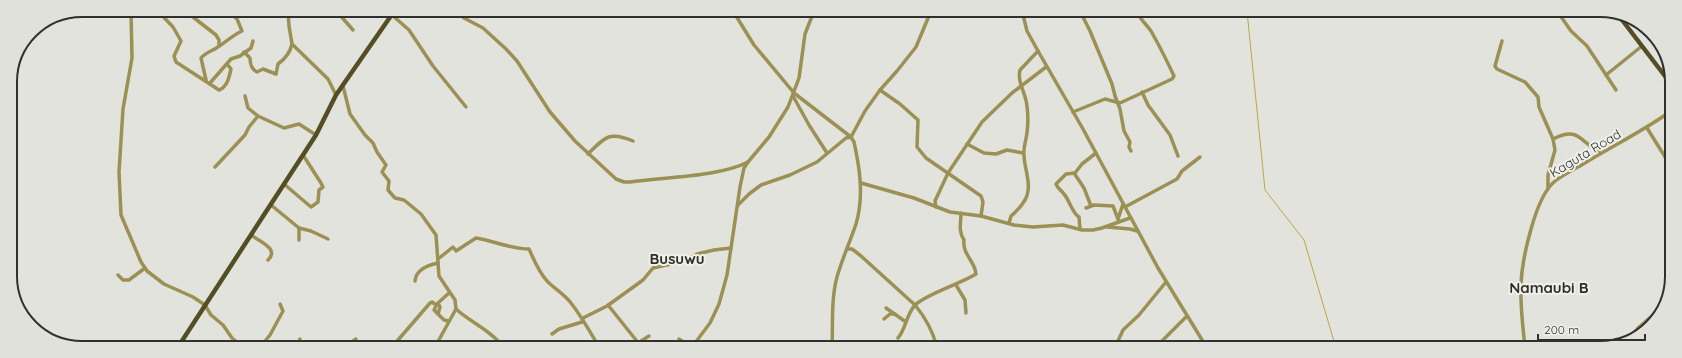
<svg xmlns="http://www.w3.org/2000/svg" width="1682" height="358" viewBox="0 0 1682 358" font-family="Quicksand,sans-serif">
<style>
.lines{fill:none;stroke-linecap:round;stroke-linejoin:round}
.stream{stroke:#b9a844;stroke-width:1}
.minor{stroke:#9c9155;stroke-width:3.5}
.major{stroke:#554e24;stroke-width:4.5}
.labels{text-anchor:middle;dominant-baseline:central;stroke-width:4;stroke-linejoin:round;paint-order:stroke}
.street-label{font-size:13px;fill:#30302e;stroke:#f0f0eb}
.quarter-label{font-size:15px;font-weight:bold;fill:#2f2e2b;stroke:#f0f0eb}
.rim{fill:none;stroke:#30302e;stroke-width:2}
</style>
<rect width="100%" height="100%" fill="#e3e3de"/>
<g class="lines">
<!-- stream -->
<path class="stream" d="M1247 11 1265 190 1304 240 1336 348"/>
<!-- minor -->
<g class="minor">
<path d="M131 10 132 58 123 109 119 172 121 215 141 262 147 271 164 284 193 297 205 305 211 315 223 325 232 338 243 347"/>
<path d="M157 10 173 27 181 41 174 56 176 62 219 90C227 87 229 78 231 69L227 64"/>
<path d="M184 10 216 35 219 40V46"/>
<path d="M215 10 218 14 221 10"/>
<path d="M288 10 289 26 292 44 328 79 336 95"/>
<path d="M338 10 339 14 353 30"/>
<path d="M454 10 464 18 483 28 506 49 517 61 550 112 575 141 616 179 624 182H630C663 177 719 177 748 162"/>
<path d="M733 11 754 45 794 93 851 137 854 142C860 169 864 197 856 224 850 242 842 259 837 277 831 299 833 324 832 347"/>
<path d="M1022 11 1027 31 1038 51 1083 129 1158 268 1207 348"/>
<path d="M1080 11 1090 31 1112 84 1115 96 1120 109 1124 131 1130 142 1129 147 1131 151"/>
<path d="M1557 11 1571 31 1587 46 1616 90"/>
<path d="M392 15 409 30 433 66 466 107"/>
<path d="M1502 41 1495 66 1497 69 1525 82 1538 97 1539 107 1553 139 1555 150 1548 175V189"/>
<path d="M244 52 250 58C250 64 251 69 257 72L263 69 276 74 278 64C285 59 290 53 292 44"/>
<path d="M1661 71 1669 64"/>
<path d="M1606 75 1642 46"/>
<path d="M206 80 201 58C206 52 212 51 218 47 226 42 233 35 242 31L237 19 226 10"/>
<path d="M210 83 231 59 240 56 251 48 253 41"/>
<path d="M343 86 350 114 365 135 373 143 377 152 386 165 382 172 389 181 388 190 395 198 404 200 421 214 436 235 439 276 455 300 456 309 435 347"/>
<path d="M880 90 900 104 918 120 917 147 926 158 981 196 983 202 981 216"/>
<path d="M1142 92 1148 105 1170 135 1178 156"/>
<path d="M245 96 248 108 258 116 284 128 299 124 316 135"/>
<path d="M793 96 809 125 827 153"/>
<path d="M1073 112 1105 99 1120 103 1172 79 1174 76C1167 61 1159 45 1151 31 1146 24 1140 19 1136 11"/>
<path d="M1647 128 1667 160 1671 169"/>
<path d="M1553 139C1581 125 1579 144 1602 152"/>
<path d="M967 144 984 153 996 154 1007 150 1023 153"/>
<path d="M588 154C605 137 609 131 633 141"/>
<path d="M215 167 245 135 249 127 258 116"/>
<path d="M1074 173 1084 188 1091 206"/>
<path d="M861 183 914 198 950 212 981 216 1014 225 1033 227 1063 225 1082 230H1093L1102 228 1130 218"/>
<path d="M284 184 311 207 318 202 319 190 323 187 321 183 303 155"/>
<path d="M271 205 299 228 311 231 328 239"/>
<path d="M738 205 749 194 761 185 790 175 817 162 846 138 851 137 865 111 880 90 897 71 916 47 931 11"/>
<path d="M936 207 935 201 948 173 982 122 1012 93 1046 67"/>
<path d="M1125 207 1177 179 1182 171 1200 157"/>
<path d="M1086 208 1094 205 1113 206 1118 219"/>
<path d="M1118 219 1123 204"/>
<path d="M1009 223 1011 216C1018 210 1027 201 1028 191 1030 179 1024 167 1024 155 1023 148 1026 141 1027 133 1028 125 1028 114 1027 106 1026 93 1017 83 1020 70L1038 51"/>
<path d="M1107 227 1130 229 1137 231"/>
<path d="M299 228V240"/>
<path d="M1080 229 1079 217C1072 213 1070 201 1064 194 1061 190 1058 189 1056 184L1066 174 1075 173 1082 164 1096 153"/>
<path d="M251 235C259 241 280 249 268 260"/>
<path d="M847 249H852L861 256 915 305C925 317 933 332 937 347"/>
<path d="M438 259 453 247 456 251 476 238C494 241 511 249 529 249 534 260 539 273 548 282 555 289 564 294 571 303 582 317 590 332 599 347"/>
<path d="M118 275 123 280H129L145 268"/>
<path d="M415 281C416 270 428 265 438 263"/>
<path d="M956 285 965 300 966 313"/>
<path d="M437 304 434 310 438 314"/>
<path d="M608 305 640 345"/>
<path d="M886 308 906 322"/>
<path d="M456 309C469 321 486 328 498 341"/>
<path d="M884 319 890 314H895"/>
<path d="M449 321 444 320 438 314 440 307 438 303 449 293"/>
<path d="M552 334 559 329 582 322 583 318 607 306 632 288 643 280 653 268 685 261 697 254 714 250 731 248"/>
<path d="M1631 337 1638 328 1661 308"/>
<path d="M898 338C906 329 906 315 915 305 926 294 960 284 976 274 975 261 962 254 964 240 958 231 961 223 961 213"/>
<path d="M679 339 692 347"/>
<path d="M638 343 649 336"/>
<path d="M832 345 846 347"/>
<path d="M260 347 270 335 283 311 280 304"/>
<path d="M296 347 300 339"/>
<path d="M352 347V342L356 339"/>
<path d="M392 347 430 303 432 302 436 305"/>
<path d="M692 347 710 323 719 304 727 275 740 187 744 168 748 162 769 137 788 107 799 78 805 34 814 11"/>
<path d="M1117 347 1118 341 1123 330 1139 315 1166 282"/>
<path d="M1155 348 1187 316"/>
<path d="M1525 348C1523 327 1520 306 1521 284 1522 260 1535 198 1554 182 1561 176 1571 171 1580 166 1610 147 1642 132 1671 111"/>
</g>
<!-- major -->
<g class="major">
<path d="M1616 12 1671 84"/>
<path d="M178 347 316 135 336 95 395 10"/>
</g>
</g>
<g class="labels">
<!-- street labels -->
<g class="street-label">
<text transform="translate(1585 153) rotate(-31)">Kaguta Road</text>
</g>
<!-- quarter labels -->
<g class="quarter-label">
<text x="677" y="258">Busuwu</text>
<text x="1549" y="287">Namaubi B</text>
</g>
</g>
<!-- crop -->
<path d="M0 0H1682V358H0ZM82 17H1600A65 65 0 0 1 1665 82V276A65 65 0 0 1 1600 341H82A65 65 0 0 1 17 276V82A65 65 0 0 1 82 17Z" fill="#e1e1dc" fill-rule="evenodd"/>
<path class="rim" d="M82 17H1600A65 65 0 0 1 1665 82V276A65 65 0 0 1 1600 341H82A65 65 0 0 1 17 276V82A65 65 0 0 1 82 17Z"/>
<!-- scale -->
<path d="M1538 334v6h107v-6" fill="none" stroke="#30302e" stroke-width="2"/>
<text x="1544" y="334" font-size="12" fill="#30302e" stroke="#f0f0eb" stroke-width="3" paint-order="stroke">200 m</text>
</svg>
